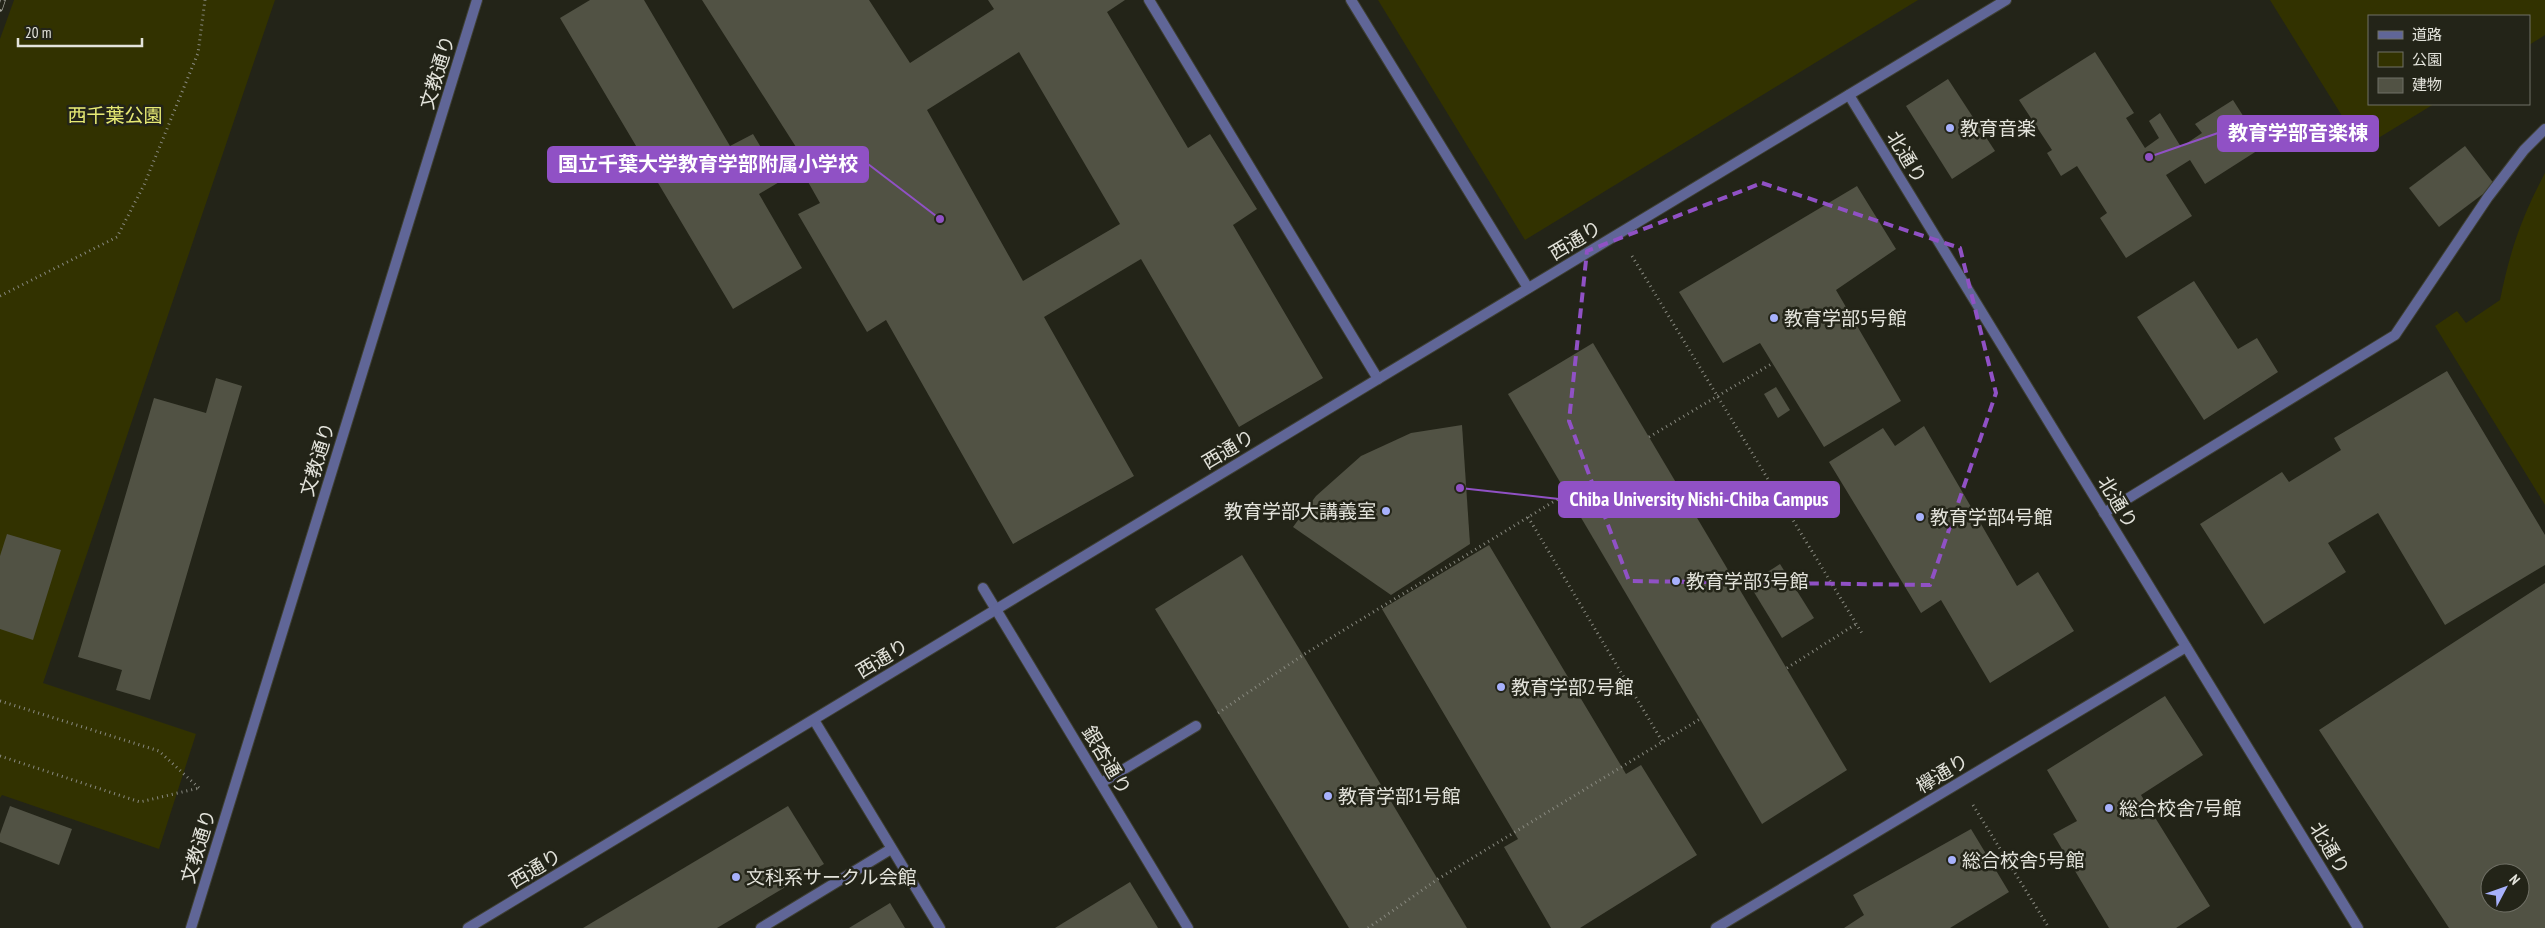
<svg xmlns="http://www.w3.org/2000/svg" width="2545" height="928" viewBox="0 0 2545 928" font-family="'PT Sans Narrow','Noto Sans JP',sans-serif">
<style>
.green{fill:#323200}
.building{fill:#515244;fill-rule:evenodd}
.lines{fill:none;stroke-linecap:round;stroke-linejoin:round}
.service-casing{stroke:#3e3f33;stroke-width:12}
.tertiary-casing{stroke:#3e3f33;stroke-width:12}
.path{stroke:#898a80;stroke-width:3;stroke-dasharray:1 4;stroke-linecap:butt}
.service{stroke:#606697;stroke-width:10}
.tertiary{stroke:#606697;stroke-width:10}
.rail-casing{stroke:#a7a79e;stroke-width:5.5}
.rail{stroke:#232418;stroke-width:4;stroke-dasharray:11;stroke-linecap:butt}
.marked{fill:none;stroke:#9051c5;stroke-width:4;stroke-dasharray:10 6;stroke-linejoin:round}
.poi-dot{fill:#a7b1fc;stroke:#232418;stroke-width:2}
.labels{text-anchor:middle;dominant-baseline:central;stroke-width:5;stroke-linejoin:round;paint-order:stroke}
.street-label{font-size:19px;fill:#e3e3db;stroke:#232418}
.park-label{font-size:19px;fill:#e7ea74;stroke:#232418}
.poi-label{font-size:19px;fill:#e3e3db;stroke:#232418;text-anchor:start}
.leader{fill:none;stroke:#9051c5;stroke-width:2}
.callout-dot{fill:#9051c5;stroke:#232418;stroke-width:2}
.callout{fill:#9051c5;stroke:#9051c5;stroke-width:2}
.callout-label{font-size:20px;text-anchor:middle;font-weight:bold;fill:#fff}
</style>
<rect width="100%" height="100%" fill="#232418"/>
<!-- green -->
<g class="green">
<path d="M14 0H275L43 683 196 734 159 849 2 795 0 798V39Z"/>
<path d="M1378 0H1918L1525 240Z"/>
<path d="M2270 0H2545V35L2529 45V16H2369V104H2434L2362 148Z"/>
<path d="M2545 173V505L2435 326 2457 311 2466 323 2500 300C2510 251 2521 218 2545 173Z"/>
</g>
<!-- building -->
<g class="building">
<path d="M590 0H644L730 146 753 134 781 181 759 194 802 268 733 309 560 18Z"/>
<path d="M702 0H869L910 63 994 9 988 0H1125L1107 12 1188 148 1210 134 1257 209 1233 225 1323 378 1239 427 1141 259 1044 317 1134 476 1013 544 886 320 867 332 798 214 820 203 790 150 796 147ZM1019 52 1120 224 1023 281 927 110Z"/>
<path d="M2095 52 2134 113 2126 118 2145 148 2159 138 2149 121 2160 113 2181 147 2202 133 2195 124 2233 100 2263 147 2205 184 2190 160 2166 175 2192 216 2126 258 2100 218 2107 213 2077 166 2061 176 2047 153 2052 150 2019 100Z"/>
<path d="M1948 79 1995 151 1952 179 1906 106Z"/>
<path d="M2465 146 2495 185 2439 227 2409 188Z"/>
<path d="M1857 186 1896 249 1836 290 1901 401 1824 447 1760 343 1723 363 1679 292Z"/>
<path d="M2194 281 2238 349 2257 338 2278 372 2204 420 2137 317Z"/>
<path d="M1593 343 1847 770 1762 824 1508 394Z"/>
<path d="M2447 371 2545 535V565L2445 625 2378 513 2328 543 2346 572 2264 624 2200 524 2282 472 2289 482 2341 450 2334 438Z"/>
<path d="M216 378 242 386 150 700 116 690 122 670 78 657 154 398 206 413Z"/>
<path d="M1776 387 1790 410 1778 418 1764 394Z"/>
<path d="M1462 425 1470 544 1391 595 1293 527 1316 496 1361 456 1411 433Z"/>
<path d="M1924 426 2017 586 2038 572 2074 631 1990 683 1941 600 1921 613 1829 462 1883 428 1895 446Z"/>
<path d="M7 534 61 550 33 640 0 629V556Z"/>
<path d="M1489 545 1626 774 1641 765 1697 855 1580 928H1551L1504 847 1518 839 1382 609Z"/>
<path d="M1242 555 1303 655 1467 928H1349L1155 609Z"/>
<path d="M1780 564 1814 618 1782 638 1749 584Z"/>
<path d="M2545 583V928H2449L2319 730ZM2490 873H2520V903H2490Z"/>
<path d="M2165 696 2203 755 2141 795 2210 906 2176 928H2109L2053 834 2077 821 2047 770Z"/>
<path d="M10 806 72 829 59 865 0 842V834Z"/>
<path d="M788 806 824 864 717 928H583Z"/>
<path d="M1971 829 2009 892 1950 928H1844L1864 915 1853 895Z"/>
<path d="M1130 882 1158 928H1055Z"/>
<path d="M890 903 905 928H849Z"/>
</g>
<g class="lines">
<defs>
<g id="service">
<path d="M1149 0 1378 379"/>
<path d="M1351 0 1528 288"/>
<path d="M1849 95 2358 928"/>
<path d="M2104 513 2395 335 2488 197 2524 150 2545 129"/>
<path d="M983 588 1188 928"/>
<path d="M814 720 940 928"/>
<path d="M1101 783 1196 726"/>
<path d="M468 928 2006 0"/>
<path d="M761 928 891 849"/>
<path d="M1716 928 2186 647"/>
</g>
<path id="tertiary" d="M191 928 477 0"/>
</defs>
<!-- service casing -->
<use href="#service" class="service-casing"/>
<!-- tertiary casing -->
<use href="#tertiary" class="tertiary-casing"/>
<!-- path -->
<g class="path">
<path d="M1632 256 1863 635"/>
<path d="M0 296 117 237 144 185 198 53 205 0"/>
<path d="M1649 437 1773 363"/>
<path d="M1528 517 1662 741"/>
<path d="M1787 668 1856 624"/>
<path d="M0 701 159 751 199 788"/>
<path d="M1218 713 1303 655 1566 494"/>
<path d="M0 756 140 802 199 788"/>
<path d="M1973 805 2049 928"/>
<path d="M1368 928 1438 879 1700 719"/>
</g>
<!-- service -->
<use href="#service" class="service"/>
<!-- tertiary -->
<use href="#tertiary" class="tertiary"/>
<defs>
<path id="rail" d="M0 9 3 0"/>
</defs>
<!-- rail casing -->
<use href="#rail" class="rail-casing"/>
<!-- rail -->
<use href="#rail" class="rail"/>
</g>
<!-- marked area -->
<path class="marked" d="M1762 183 1960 248 1996 393 1930 585 1629 581 1569 421 1587 251Z"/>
<!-- markers -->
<g class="poi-dot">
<circle cx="1950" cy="128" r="5"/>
<circle cx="1774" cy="318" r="5"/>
<circle cx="1386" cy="511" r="5"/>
<circle cx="1920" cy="517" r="5"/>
<circle cx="1676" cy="581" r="5"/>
<circle cx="1501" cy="687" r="5"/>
<circle cx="1328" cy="796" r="5"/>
<circle cx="2109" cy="808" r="5"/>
<circle cx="1952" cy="860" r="5"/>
<circle cx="736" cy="877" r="5"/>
</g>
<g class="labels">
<!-- street labels -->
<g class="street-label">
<text transform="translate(437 72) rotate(-73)">文教通り</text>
<text transform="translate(1907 157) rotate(59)">北通り</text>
<text transform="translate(1575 240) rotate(-31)">西通り</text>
<text transform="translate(1228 449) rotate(-31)">西通り</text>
<text transform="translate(317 459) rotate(-73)">文教通り</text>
<text transform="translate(2118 502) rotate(59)">北通り</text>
<text transform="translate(882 658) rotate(-31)">西通り</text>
<text transform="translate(1107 760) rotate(59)">銀杏通り</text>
<text transform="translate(1942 773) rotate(-31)">欅通り</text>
<text transform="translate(198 846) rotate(-73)">文教通り</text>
<text transform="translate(2330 848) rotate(59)">北通り</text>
<text transform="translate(535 868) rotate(-31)">西通り</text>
</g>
<!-- park labels -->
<g class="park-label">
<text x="115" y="115">西千葉公園</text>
</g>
<!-- poi labels -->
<g class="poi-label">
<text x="1960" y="128">教育音楽</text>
<text x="1784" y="318">教育学部5号館</text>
<text x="1376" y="511" text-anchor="end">教育学部大講義室</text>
<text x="1930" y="517">教育学部4号館</text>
<text x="1686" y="581">教育学部3号館</text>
<text x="1511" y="687">教育学部2号館</text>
<text x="1338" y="796">教育学部1号館</text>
<text x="2119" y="808">総合校舎7号館</text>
<text x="1962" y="860">総合校舎5号館</text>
<text x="746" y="877">文科系サークル会館</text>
</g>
</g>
<!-- callouts -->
<path class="leader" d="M2149 157L2218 133M940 219L868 164M1460 488L1559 499"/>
<g class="callout-dot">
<circle cx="2149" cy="157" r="5"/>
<circle cx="940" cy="219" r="5"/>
<circle cx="1460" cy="488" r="5"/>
</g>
<g class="callout">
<rect x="2218" y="116" width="160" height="35" rx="5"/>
<rect x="548" y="147" width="320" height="35" rx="5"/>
<rect x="1559" y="482" width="280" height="35" rx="5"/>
</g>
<g class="callout-label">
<text x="2298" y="140">教育学部音楽棟</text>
<text x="708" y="171">国立千葉大学教育学部附属小学校</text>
<text x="1699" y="506">Chiba University Nishi-Chiba Campus</text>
</g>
<!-- legend -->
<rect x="2368" y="15" width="162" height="90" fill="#232418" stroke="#707066"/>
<rect x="2378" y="31" width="25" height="8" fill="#606697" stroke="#707066"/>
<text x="2412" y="40" font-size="15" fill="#e3e3db">道路</text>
<rect x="2378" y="52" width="25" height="15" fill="#323200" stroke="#707066"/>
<text x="2412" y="65" font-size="15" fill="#e3e3db">公園</text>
<rect x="2378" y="78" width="25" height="15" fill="#515244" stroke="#707066"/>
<text x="2412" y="90" font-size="15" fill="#e3e3db">建物</text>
<!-- north arrow -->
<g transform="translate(2505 888) rotate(49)"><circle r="24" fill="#232418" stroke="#707066"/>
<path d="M0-4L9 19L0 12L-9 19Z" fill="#a7b1fc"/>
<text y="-8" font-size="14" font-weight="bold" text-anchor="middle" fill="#e3e3db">N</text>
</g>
<!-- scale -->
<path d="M18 38v8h124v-8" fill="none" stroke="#e3e3db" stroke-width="2.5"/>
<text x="25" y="38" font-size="15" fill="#e3e3db" stroke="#232418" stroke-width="4" paint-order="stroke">20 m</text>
</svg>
